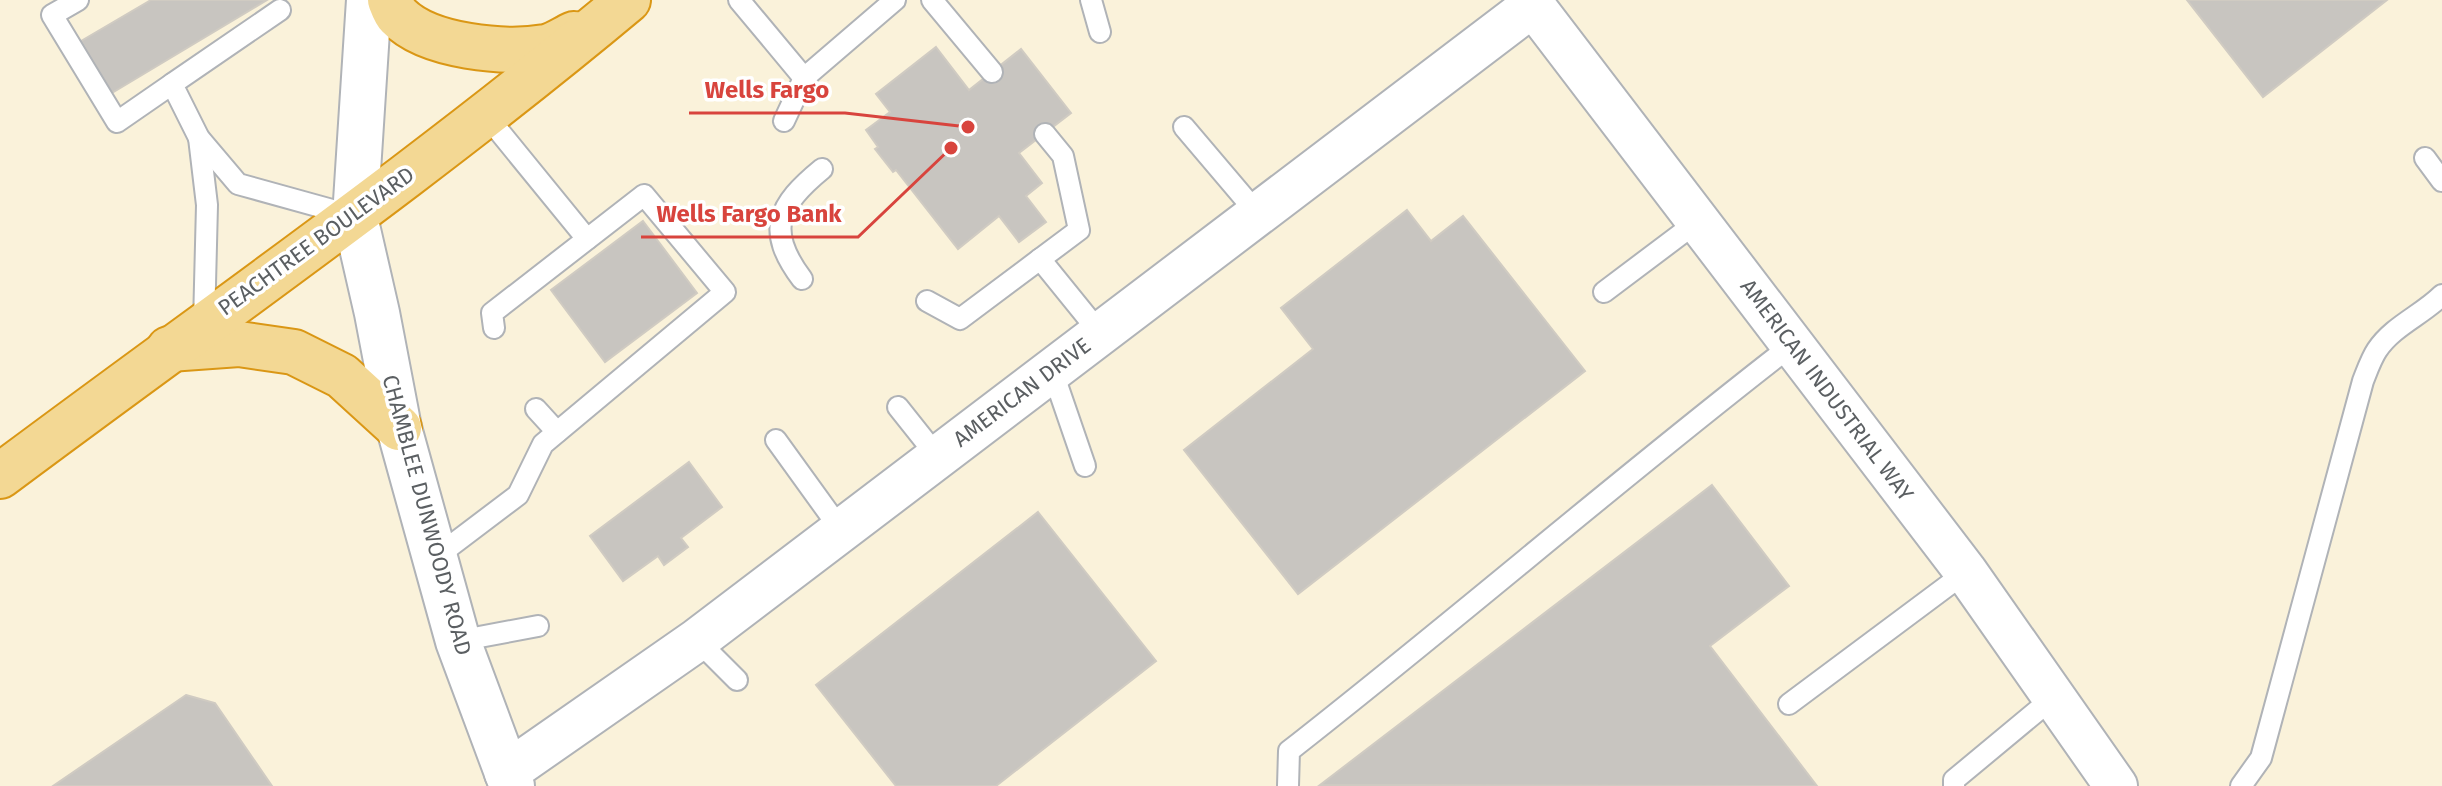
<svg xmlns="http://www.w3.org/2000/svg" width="2442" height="786" viewBox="0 0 2442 786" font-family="'Fira Sans',sans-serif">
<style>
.commercial{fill:#faf2da}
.building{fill:#c8c5c0;stroke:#d0cbc2;stroke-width:2}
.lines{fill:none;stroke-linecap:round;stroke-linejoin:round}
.lane-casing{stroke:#b0b3b7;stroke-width:24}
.street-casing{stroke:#b0b3b7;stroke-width:46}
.secondary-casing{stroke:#b0b3b7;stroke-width:48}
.highway-casing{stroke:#da9715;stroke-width:48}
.lane{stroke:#fff;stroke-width:20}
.street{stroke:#fff;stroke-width:42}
.secondary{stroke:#fff;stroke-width:44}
.highway{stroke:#f3d894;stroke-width:44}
.labels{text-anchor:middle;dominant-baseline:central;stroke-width:7;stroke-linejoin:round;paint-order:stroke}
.street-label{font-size:22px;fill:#5b5f62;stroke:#fff}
.leader{fill:none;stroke:#d8443d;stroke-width:3}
.callout-dot{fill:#d8443d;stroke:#fff;stroke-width:3}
.callout-label{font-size:24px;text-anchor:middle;font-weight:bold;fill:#d8443d;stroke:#fff;stroke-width:7;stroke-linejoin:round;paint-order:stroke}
</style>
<rect width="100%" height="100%" fill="#eceae3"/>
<!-- commercial -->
<rect class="commercial" x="0" y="0" width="2442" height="786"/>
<!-- building -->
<g class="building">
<path d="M151 0H267L112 93 81 41Z"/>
<path d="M2187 0H2387L2263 97Z"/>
<path d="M936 47 969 90 1021 49 1071 113 1019 153 1042 183 1026 196 1046 222 1019 242 999 216 958 249 896 170 893 172 875 149 878 147 866 130 890 112 876 94Z"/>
<path d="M1407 210 1431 241 1463 216 1585 371 1298 594 1184 450 1313 349 1281 308Z"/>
<path d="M643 221 697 293 605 362 551 290Z"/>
<path d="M689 462 722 507 681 538 688 547 664 565 658 556 623 581 590 536Z"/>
<path d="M1712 485 1789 586 1710 646 1817 786 1320 785Z"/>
<path d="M1038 512 1156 661 996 786H896L816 685Z"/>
<path d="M186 695 215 703 272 786H53Z"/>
</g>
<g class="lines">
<defs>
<g id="lane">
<path d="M78 0 52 15 117 122 172 84"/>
<path d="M739 0 804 78 895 0"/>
<path d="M932 0 992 72"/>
<path d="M1091 0 1100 32"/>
<path d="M280 10 172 84 199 138 238 184 350 215"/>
<path d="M485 114 587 239"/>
<path d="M784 121 804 78"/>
<path d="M1184 127 1257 213"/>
<path d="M199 138 207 205 204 324"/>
<path d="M2425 158 2442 181"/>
<path d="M1040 259 1100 333"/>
<path d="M802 279C765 230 778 205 822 169"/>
<path d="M1604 292 1697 222"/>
<path d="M927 301 960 319 1079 230 1063 156 1045 134"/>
<path d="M1052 370 1085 466"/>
<path d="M898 407 937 456"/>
<path d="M536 409 557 432"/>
<path d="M776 440 841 530"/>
<path d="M436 557 518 495 543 444 725 292 644 195 492 313 494 328"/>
<path d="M697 640 737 680"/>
<path d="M458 641 538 626"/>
<path d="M1789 704 1966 572"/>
<path d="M1288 786 1289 751C1459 618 1621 477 1792 345"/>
<path d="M1954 786V780L2054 697"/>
<path d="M2241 786 2261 758 2363 381C2367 371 2371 359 2377 350 2393 326 2422 315 2442 295"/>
</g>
<g id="street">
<path d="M1529 0 1966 572 2116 786"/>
<path d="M506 773 697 640 1533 5"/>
</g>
<path id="secondary" d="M369 0 355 217 377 313 399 428 458 641 512 786"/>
<g id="highway">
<path d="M390 0C392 5 394 12 398 16 428 47 505 54 546 47 555 45 565 38 574 34"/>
<path d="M169 349 239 344 294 352 342 376 399 428"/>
<path d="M0 476C210 319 426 169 628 0"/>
</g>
</defs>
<!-- lane casing -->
<use href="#lane" class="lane-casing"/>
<!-- street casing -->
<use href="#street" class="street-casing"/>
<!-- secondary casing -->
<use href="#secondary" class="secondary-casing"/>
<!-- highway casing -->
<use href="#highway" class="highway-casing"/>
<!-- lane -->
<use href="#lane" class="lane"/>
<!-- street -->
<use href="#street" class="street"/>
<!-- secondary -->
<use href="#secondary" class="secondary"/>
<!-- highway -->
<use href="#highway" class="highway"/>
</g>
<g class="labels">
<!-- street labels -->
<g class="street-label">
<text transform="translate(316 241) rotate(-36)">PEACHTREE BOULEVARD</text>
<text transform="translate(1827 390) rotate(53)">AMERICAN INDUSTRIAL WAY</text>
<text transform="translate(1022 392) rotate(-37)">AMERICAN DRIVE</text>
<text transform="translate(427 515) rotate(75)">CHAMBLEE DUNWOODY ROAD</text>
</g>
</g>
<!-- callouts -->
<path class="leader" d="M968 127L845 113H689M951 148L858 237H641"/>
<g class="callout-dot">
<circle cx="968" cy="127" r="8"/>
<circle cx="951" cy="148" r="8"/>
</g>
<g class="callout-label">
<text x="767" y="98">Wells Fargo</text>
<text x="749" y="222">Wells Fargo Bank</text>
</g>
</svg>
